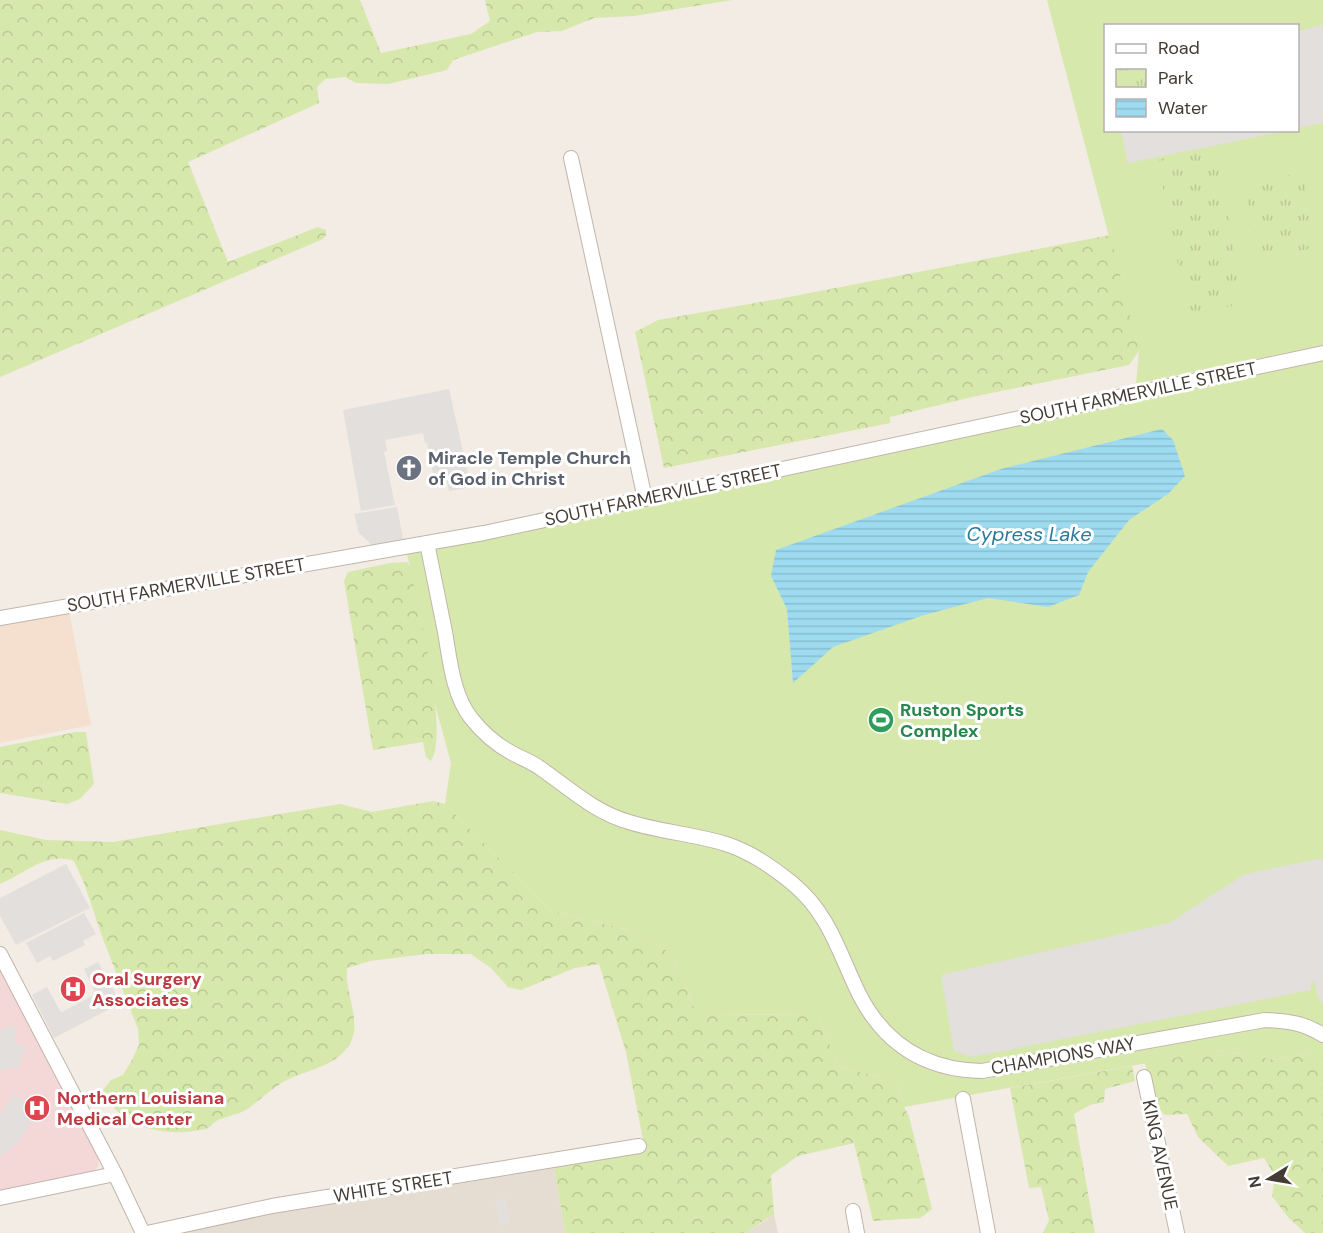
<svg xmlns="http://www.w3.org/2000/svg" width="1323" height="1233" viewBox="0 0 1323 1233" font-family="'DM Sans',sans-serif">
<style>
.residential{fill:#e6ddd2}
.commercial{fill:#f5dfce}
.medical{fill:#f4d7d7}
.grass{fill:#d6e8ab;fill-rule:evenodd}
.forest{fill:url(#forest-crowns)}
.park{fill:url(#park-tufts)}
.parking{fill:#e3dfdd}
.water{fill:url(#water-rules)}
.lines{fill:none;stroke-linecap:round;stroke-linejoin:round}
.minor-casing{stroke:#c1b5a9;stroke-width:16}
.minor{stroke:#fff;stroke-width:14}
.labels{text-anchor:middle;dominant-baseline:central;stroke-width:6;stroke-linejoin:round;paint-order:stroke}
.street-label{font-size:18px;fill:#443c34;stroke:#fff}
.worship-label{font-size:18px;font-weight:bold;fill:#5b616d;stroke:#fff;text-anchor:start}
.leisure-label{font-size:18px;font-weight:bold;fill:#27864d;stroke:#fff;text-anchor:start}
.health-label{font-size:18px;font-weight:bold;fill:#be3a42;stroke:#fff;text-anchor:start}
.water-label{font-size:20px;font-style:italic;fill:#287a9a;stroke:#fff}
</style>
<defs>
<pattern id="forest-crowns" width="20" height="18" patternUnits="userSpaceOnUse" patternTransform="scale(1.5)"><rect width="20" height="18" fill="#d6e8ab"/><path d="M2 6a3 3 0 1 1 6 0M12 15a3 3 0 1 1 6 0" fill="none" stroke="#b9c894"/></pattern>
<pattern id="park-tufts" width="24" height="20" patternUnits="userSpaceOnUse" patternTransform="scale(1.5)"><rect width="24" height="20" fill="#d6e8ab"/><path d="M3 7l-1-3M5 7V3M7 7l1-3M15 17l-1-3M17 17v-4M19 17l1-3" fill="none" stroke="#b9c894"/></pattern>
<pattern id="water-rules" width="6" height="5" patternUnits="userSpaceOnUse" patternTransform="scale(1.5)"><rect width="6" height="5" fill="#9edbf1"/><path d="M0 2.5h6" fill="none" stroke="#89bdcf"/></pattern>
</defs>
<rect width="100%" height="100%" fill="#f2ece4"/>
<!-- residential -->
<g class="residential">
<path d="M554 1166 565 1233H180L256 1214Z"/>
<path d="M774 1214 778 1233H745L763 1222Z"/>
</g>
<!-- commercial -->
<path class="commercial" d="M69 611 91 725 0 743V623Z"/>
<!-- medical -->
<path class="medical" d="M0 967 98 1158 99 1165 94 1171 0 1190Z"/>
<!-- grass -->
<g class="grass">
<path d="M1047 0H1323V345L1136 384 1139 351ZM1106 26H1298V130H1106Z"/>
<path d="M1323 360V1063L1310 1052 1276 1060 1219 1050 904 1107 898 1081 839 1067 817 1014 697 1015 671 953 624 929 551 911 445 804 451 763 436 708 407 553Z"/>
</g>
<!-- forest -->
<g class="forest">
<path d="M0 0H360L381 53 471 34 490 21 485 0H732L634 16 594 18 562 31 537 32 453 60 447 70 388 84 356 83 345 77 325 79 317 87 319 103 188 162 228 262 318 227 326 230V235L323 239 0 377Z"/>
<path d="M1110 235 1139 351 1129 365 972 397 890 417V423L664 468 635 332 658 320 784 298Z"/>
<path d="M407 562 410 567C417 603 450 735 431 761L426 757 423 742 373 750 344 581 348 572 390 563Z"/>
<path d="M76 732H86L94 784 80 799 67 804 0 793V747Z"/>
<path d="M433 801 445 804 551 911 624 929 671 953 697 1015 817 1014 839 1067 898 1081 904 1107 909 1116 932 1209 920 1218 873 1221 854 1143 798 1156 771 1175 774 1214 745 1233H565L554 1166 645 1150 626 1052 599 964 575 968 521 990 508 987 491 968 471 954H426L370 961 347 968C344 994 365 1025 347 1048 332 1068 302 1071 283 1082 270 1090 259 1101 246 1110 237 1115 226 1116 216 1121 212 1124 210 1128 205 1129 181 1135 147 1133 126 1118 115 1111 109 1101 103 1090L111 1080 123 1075 132 1060 139 1045 138 1029 103 939 84 883 74 861C47 851 24 874 0 884V830L46 840 113 842 340 804 372 812Z"/>
<path d="M1219 1050 1276 1060 1310 1052 1323 1063V1233H1305L1287 1216 1272 1196 1275 1176 1264 1158 1228 1166 1198 1137 1187 1114 1165 1115 1154 1104 1145 1063Z"/>
<path d="M1132 1066 1135 1081 1105 1089 1104 1102 1090 1105 1074 1114 1095 1233H1043L1049 1220 1041 1187 1029 1188 1010 1088Z"/>
</g>
<!-- park -->
<g class="park">
<path d="M1212 149 1215 151 1244 300 1242 304 1190 314 1187 311 1158 162 1160 159Z"/>
<path d="M1299 173 1303 175 1316 245 1314 248 1262 258 1259 255 1245 187 1250 183Z"/>
</g>
<!-- parking -->
<g class="parking">
<path d="M1323 25V123L1298 128V31Z"/>
<path d="M1121 131V130L1286 131 1128 163Z"/>
<path d="M449 389 471 487 449 491 447 482 435 484 427 443H425L423 433 385 440 387 451 384 452 395 505 361 511 343 410Z"/>
<path d="M397 507 403 539 372 545 359 533 354 514Z"/>
<path d="M1323 858V1006L1318 997 1315 983 1311 981V990L972 1057 954 1051 941 975 1169 923 1245 874Z"/>
<path d="M66 864 90 908 16 945 0 916V898Z"/>
<path d="M84 913 96 934 83 941 85 945 53 961 50 956 37 963 26 943Z"/>
<path d="M98 962 121 1003 54 1038 32 995 47 987 60 1011 62 1012 96 994 84 969Z"/>
<path d="M5 1026H16L15 1041 18 1044 25 1046V1050L17 1070 12 1068 0 1071V1030H4Z"/>
<path d="M13 1094 39 1111 17 1143 0 1157V1115Z"/>
<path d="M506 1198 510 1223 499 1225 495 1200Z"/>
</g>
<!-- water -->
<path class="water" d="M1162 429 1173 440 1185 476 1168 494 1129 520 1088 572 1079 595 1048 607 988 598 924 615 833 647 793 683 787 609 771 576 776 550 1001 469Z"/>
<g class="lines">
<defs>
<g id="minor">
<path d="M571 158 645 499"/>
<path d="M427 543C433 573 439 603 445 632 450 661 453 695 471 718 482 732 497 745 512 753 521 758 532 762 540 768 569 788 594 812 629 822 661 832 694 834 726 844 751 852 772 867 792 883 829 913 839 953 859 994 885 1045 926 1070 982 1071L1265 1020C1288 1021 1304 1023 1323 1035"/>
<path d="M0 618 484 533 1323 353"/>
<path d="M0 954 115 1174 143 1233"/>
<path d="M1144 1077 1177 1233"/>
<path d="M963 1099 988 1233"/>
<path d="M0 1198 115 1174"/>
<path d="M853 1211 857 1233"/>
<path d="M147 1233 272 1206 639 1146"/>
</g>
</defs>
<!-- minor casing -->
<use href="#minor" class="minor-casing"/>
<!-- minor -->
<use href="#minor" class="minor"/>
</g>
<!-- icons -->
<defs>
<symbol id="church-disc" viewBox="-11 -11 22 22"><circle r="9.5" fill="#6b7280" stroke="#fff"/><path d="M-1.2-6h2.4v3.5h3.3v2.4h-3.3V6h-2.4V-.1h-3.3v-2.4h3.3Z" fill="#fff"/></symbol>
<symbol id="stadium-disc" viewBox="-11 -11 22 22"><circle r="9.5" fill="#2e9e5b" stroke="#fff"/><path d="M0-5a6.5 5 0 1 0 0 10a6.5 5 0 1 0 0-10ZM-3.5-1.8h7v3.6h-7Z" fill="#fff"/></symbol>
<symbol id="hospital-disc" viewBox="-11 -11 22 22"><circle r="9.5" fill="#e0444e" stroke="#fff"/><path d="M-5-5h3v3.5h4V-5h3V5h-3V1.5h-4V5h-3Z" fill="#fff"/></symbol>
</defs>
<g fill-rule="evenodd">
<use href="#church-disc" x="394" y="453" width="30" height="30"/>
<use href="#stadium-disc" x="866" y="705" width="30" height="30"/>
<use href="#hospital-disc" x="58" y="974" width="30" height="30"/>
<use href="#hospital-disc" x="22" y="1093" width="30" height="30"/>
</g>
<g class="labels">
<!-- street labels -->
<g class="street-label">
<text transform="translate(1138 393) rotate(-12)">SOUTH FARMERVILLE STREET</text>
<text transform="translate(663 495) rotate(-12)">SOUTH FARMERVILLE STREET</text>
<text transform="translate(186 585) rotate(-10)">SOUTH FARMERVILLE STREET</text>
<text transform="translate(1063 1056) rotate(-10)">CHAMPIONS WAY</text>
<text transform="translate(1160 1155) rotate(78)">KING AVENUE</text>
<text transform="translate(393 1187) rotate(-9)">WHITE STREET</text>
</g>
<!-- worship labels -->
<g class="worship-label">
<text x="428" y="458">Miracle Temple Church<tspan x="428" dy="21">of God in Christ</tspan></text>
</g>
<!-- leisure labels -->
<g class="leisure-label">
<text x="900" y="710">Ruston Sports<tspan x="900" dy="21">Complex</tspan></text>
</g>
<!-- health labels -->
<g class="health-label">
<text x="92" y="979">Oral Surgery<tspan x="92" dy="21">Associates</tspan></text>
<text x="57" y="1098">Northern Louisiana<tspan x="57" dy="21">Medical Center</tspan></text>
</g>
<!-- water labels -->
<g class="water-label">
<text x="1029" y="534">Cypress Lake</text>
</g>
</g>
<!-- legend -->
<rect x="1104" y="24" width="195" height="108" fill="#ffffff" stroke="#b4b1ae" stroke-width="1.5"/>
<rect x="1116" y="44" width="30" height="9" fill="#ffffff" stroke="#b4b1ae" stroke-width="1.5"/>
<text x="1158" y="54" font-size="18" fill="#443c34">Road</text>
<rect x="1116" y="69" width="30" height="18" fill="url(#park-tufts)" stroke="#b4b1ae" stroke-width="1.5"/>
<text x="1158" y="84" font-size="18" fill="#443c34">Park</text>
<rect x="1116" y="99" width="30" height="18" fill="url(#water-rules)" stroke="#b4b1ae" stroke-width="1.5"/>
<text x="1158" y="114" font-size="18" fill="#443c34">Water</text>
<!-- north arrow -->
<g transform="translate(1269 1179) rotate(259)" stroke="#ffffff" stroke-width="4.5" paint-order="stroke">
<path d="M0-4.5L10 22L0 15L-10 22Z" fill="#443c34"/>
<text y="-9" font-size="16" font-weight="bold" text-anchor="middle" fill="#443c34">N</text>
</g>
</svg>
